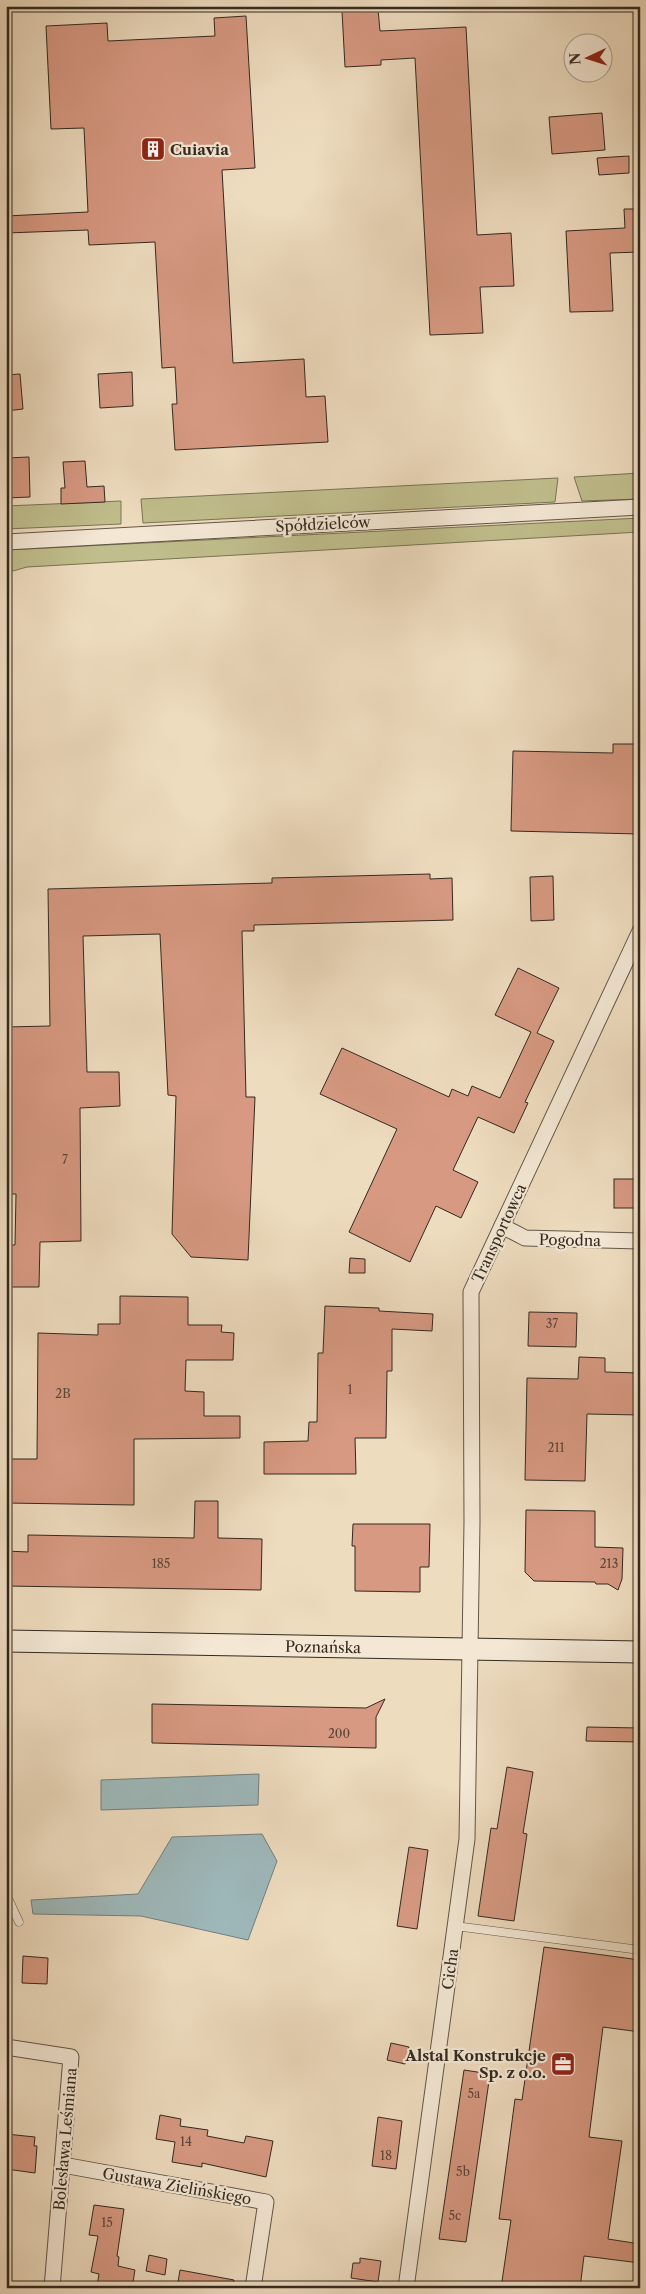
<svg xmlns="http://www.w3.org/2000/svg" width="646" height="2294" viewBox="0 0 646 2294" font-family="'Libre Caslon Text',serif">
<style>
.green{fill:#c0be8c;stroke:#7a7456}
.water{fill:#9eb9bc;stroke:#737f7e}
.building{fill:#d79982;stroke:#332920}
.lines{fill:none;stroke-linecap:round;stroke-linejoin:round}
.service-casing{stroke:#625648;stroke-width:9}
.minor-casing{stroke:#625648;stroke-width:17}
.secondary-casing{stroke:#332920;stroke-width:23}
.service{stroke:#f4e8d5;stroke-width:8}
.minor{stroke:#f4e8d5;stroke-width:15}
.secondary{stroke:#f4e8d5;stroke-width:21}
.labels{text-anchor:middle;dominant-baseline:central;stroke-width:4.5;stroke-linejoin:round;paint-order:stroke}
.number-label{font-size:12px;fill:#5c4538}
.poi-label{font-size:15px;font-weight:bold;fill:#332920;stroke:#f4e8d5;text-anchor:start}
.street-label{font-size:15px;fill:#332920;stroke:#f4e8d5}
</style>
<rect width="100%" height="100%" fill="#eedcbf"/>
<filter id="stains"><feTurbulence type="fractalNoise" baseFrequency=".004" numOctaves="4"/><feColorMatrix values="0 0 0 0 .2 0 0 0 0 .09 0 0 0 0 .02 0 0 0 .5 -.17"/></filter>
<radialGradient id="worn" r=".72"><stop offset=".6" stop-color="#630" stop-opacity="0"/><stop offset="1" stop-color="#630" stop-opacity=".3"/></radialGradient>
<!-- green -->
<g class="green">
<path d="M640 473V499L582 501 574 477Z"/>
<path d="M558 478 555 502 143 523 141 499Z"/>
<path d="M121 501V524L6 529V506Z"/>
<path d="M640 518V532L27 567 6 573V550Z"/>
</g>
<!-- water -->
<g class="water">
<path d="M259 1774 258 1805 101 1810V1780Z"/>
<path d="M262 1834 277 1861 248 1940 141 1916 33 1914 31 1900 138 1894 172 1837Z"/>
</g>
<!-- building -->
<g class="building">
<path d="M378 9 380 31 466 27 477 235 511 233 514 286 480 287 483 333 430 335 415 58 381 60V65L345 67 342 11Z"/>
<path d="M246 16 255 168 222 170 233 363 304 359 306 397 325 396 328 442 175 450 172 404H177L175 367 162 368 155 242 89 245 88 230 6 233V216L88 212 84 128 51 129 46 26 107 23 108 41 215 36 214 18Z"/>
<path d="M602 113 605 150 552 154 549 117Z"/>
<path d="M629 156V173L599 175 597 158Z"/>
<path d="M624 209H640V252L610 253 613 311 570 312 566 231 625 228Z"/>
<path d="M132 372 133 406 100 408 98 374Z"/>
<path d="M20 374 23 409 6 411V375Z"/>
<path d="M29 457 30 497 6 498V458Z"/>
<path d="M85 461 87 487 104 486 105 502 61 504V488H65L63 462Z"/>
<path d="M613 744H640V834L511 831 513 751 613 753Z"/>
<path d="M430 874V879L452 878 453 920 254 925V931H242L246 1097H255L248 1260 191 1257 172 1234 176 1096 168 1095 160 934 83 936 87 1072H119L120 1106 80 1108 81 1241 40 1242 39 1287H6V1245H15L16 1194H6V1027L50 1026 48 889 272 883V878Z"/>
<path d="M553 876 554 920 531 921 530 877Z"/>
<path d="M518 968 559 988 537 1033 554 1041 525 1102 528 1103 514 1133 478 1117 453 1170 478 1182 461 1218 436 1206 410 1262 349 1232 397 1129 320 1094 342 1048 449 1097 452 1089 468 1096 472 1086 500 1098 531 1032 495 1015Z"/>
<rect x="614" y="1179" width="26" height="29"/>
<path d="M350 1258 365 1259V1273H349Z"/>
<path d="M120 1296 188 1297V1325H222L221 1332 234 1333 233 1360H186L185 1391 204 1392V1416H240V1438L134 1439V1505L6 1503V1459H37L38 1333 98 1335V1324H120Z"/>
<path d="M325 1306 379 1308V1311L433 1314 432 1331 392 1329V1371H387L386 1438H355L356 1474H264V1442L308 1441 309 1422H317L318 1353H323Z"/>
<path d="M529 1312 577 1313 576 1347 528 1346Z"/>
<path d="M579 1357 605 1358V1372L640 1373V1415L587 1414 585 1481 525 1480 527 1378 578 1379Z"/>
<path d="M195 1501H218V1538L262 1539 261 1590 6 1586V1551L28 1552V1535L194 1538Z"/>
<path d="M526 1510 595 1511V1547L623 1548 622 1579 618 1590 608 1584H596L595 1582 534 1581 525 1572Z"/>
<path d="M353 1524H430L429 1567H420V1592L355 1591V1546H352Z"/>
<path d="M385 1699 376 1717V1748L152 1743V1704L366 1708Z"/>
<path d="M587 1727 640 1728V1742L586 1741Z"/>
<path d="M507 1767 533 1772 523 1833 527 1834 514 1921 478 1916 491 1828 497 1829Z"/>
<path d="M409 1847 428 1850 417 1929 397 1926Z"/>
<path d="M544 1947 640 1960V2032L603 2027 589 2137 622 2141 608 2239 640 2244V2263L584 2256 580 2288H501L511 2220 499 2219 515 2099 522 2100Z"/>
<path d="M23 1956 48 1958 47 1984 22 1983Z"/>
<path d="M391 2043 409 2047 405 2064 387 2060Z"/>
<path d="M464 2070 490 2074 466 2242 439 2239Z"/>
<path d="M160 2115 181 2119 180 2126 208 2130 207 2136 244 2143 246 2136 273 2141 266 2177 202 2163V2167L172 2162 175 2142 156 2139Z"/>
<path d="M378 2117 402 2121 396 2169 372 2166Z"/>
<path d="M6 2134 35 2137 34 2146H37L35 2173 6 2169Z"/>
<path d="M94 2205 124 2209 117 2256 119 2257 118 2266 135 2270 132 2288 97 2286 99 2274 91 2272 98 2236 89 2235Z"/>
<path d="M149 2255 167 2259 165 2275 146 2271Z"/>
<path d="M360 2258 381 2261 378 2282 351 2278 353 2263H360Z"/>
<path d="M180 2270 234 2280 233 2288H177Z"/>
</g>
<g class="lines">
<defs>
<g id="service">
<path d="M6 1894 19 1922"/>
<path d="M455 1926 640 1950"/>
</g>
<g id="minor">
<path d="M6 542 640 507"/>
<path d="M502 1226 525 1238 640 1241"/>
<path d="M6 2047 71 2057 52 2288"/>
<path d="M63 2165 266 2202 253 2288"/>
<path d="M406 2288 467 1839 472 1522 471 1292 640 931"/>
</g>
<path id="secondary" d="M6 1641 640 1652"/>
</defs>
<!-- service casing -->
<use href="#service" class="service-casing"/>
<!-- minor casing -->
<use href="#minor" class="minor-casing"/>
<!-- secondary casing -->
<use href="#secondary" class="secondary-casing"/>
<!-- service -->
<use href="#service" class="service"/>
<!-- minor -->
<use href="#minor" class="minor"/>
<!-- secondary -->
<use href="#secondary" class="secondary"/>
</g>
<!-- icons -->
<defs>
<symbol id="building-square" viewBox="-11 -11 22 22"><rect x="-9" y="-9" width="18" height="18" rx="4" fill="#8f2418" stroke="#f4e8d5"/><path d="M-4-6H4V6H1V3H-1V6H-4ZM-2.5-4.3h1.7v1.8h-1.7ZM.8-4.3h1.7v1.8H.8ZM-2.5-1h1.7V.8h-1.7ZM.8-1h1.7V.8H.8Z" fill="#fff"/></symbol>
<symbol id="office-square" viewBox="-11 -11 22 22"><rect x="-9" y="-9" width="18" height="18" rx="4" fill="#8f2418" stroke="#f4e8d5"/><path d="M-6-3h4V-5.5h4V-3h4V5H-6ZM-1-4.5V-3h2v-1.5ZM-6 0V1H6V0Z" fill="#fff"/></symbol>
</defs>
<g fill-rule="evenodd">
<use href="#building-square" x="139" y="135" width="28" height="28"/>
<use href="#office-square" x="549" y="2050" width="28" height="28"/>
</g>
<g class="labels">
<!-- number labels -->
<g class="number-label">
<text x="65" y="1159">7</text>
<text x="552" y="1323">37</text>
<text x="350" y="1389">1</text>
<text x="63" y="1393">2B</text>
<text x="556" y="1447">211</text>
<text x="161" y="1563">185</text>
<text x="609" y="1563">213</text>
<text x="339" y="1733">200</text>
<text x="474" y="2093">5a</text>
<text x="186" y="2141">14</text>
<text x="386" y="2155">18</text>
<text x="463" y="2171">5b</text>
<text x="455" y="2215">5c</text>
<text x="107" y="2222">15</text>
</g>
<!-- poi labels -->
<g class="poi-label">
<text x="170" y="149">Cuiavia</text>
<text x="546" y="2055" text-anchor="end">Alstal Konstrukcje<tspan x="546" dy="17">Sp. z o.o.</tspan></text>
</g>
<!-- street labels -->
<g class="street-label">
<text transform="translate(323 524) rotate(-3)">Spółdzielców</text>
<text transform="translate(499 1233) rotate(-65)">Transportowca</text>
<text transform="translate(570 1240) rotate(1)">Pogodna</text>
<text transform="translate(323 1647) rotate(1)">Poznańska</text>
<text transform="translate(450 1969) rotate(-82)">Cicha</text>
<text transform="translate(65 2139) rotate(-85)">Bolesława Leśmiana</text>
<text transform="translate(177 2186) rotate(10)">Gustawa Zielińskiego</text>
</g>
</g>
<!-- margin -->
<rect width="646" height="2294" fill="none" stroke="#eedcbf" stroke-width="25"/>
<rect x="8" y="8" width="631" height="2279" fill="none" stroke="#332920" stroke-width="2.5"/>
<rect x="12" y="12" width="621" height="2269" fill="none" stroke="#332920"/>
<!-- north arrow -->
<g transform="translate(588 58) rotate(266)"><circle r="24" fill="#f4e8d5" stroke="#a79c8d"/>
<path d="M0-4L9 19L0 12L-9 19Z" fill="#8f2418"/>
<text y="-8" font-size="14" font-weight="bold" text-anchor="middle" fill="#332920">N</text>
</g>
<rect width="100%" height="100%" filter="url(#stains)"/>
<rect width="100%" height="100%" fill="url(#worn)"/>
</svg>
